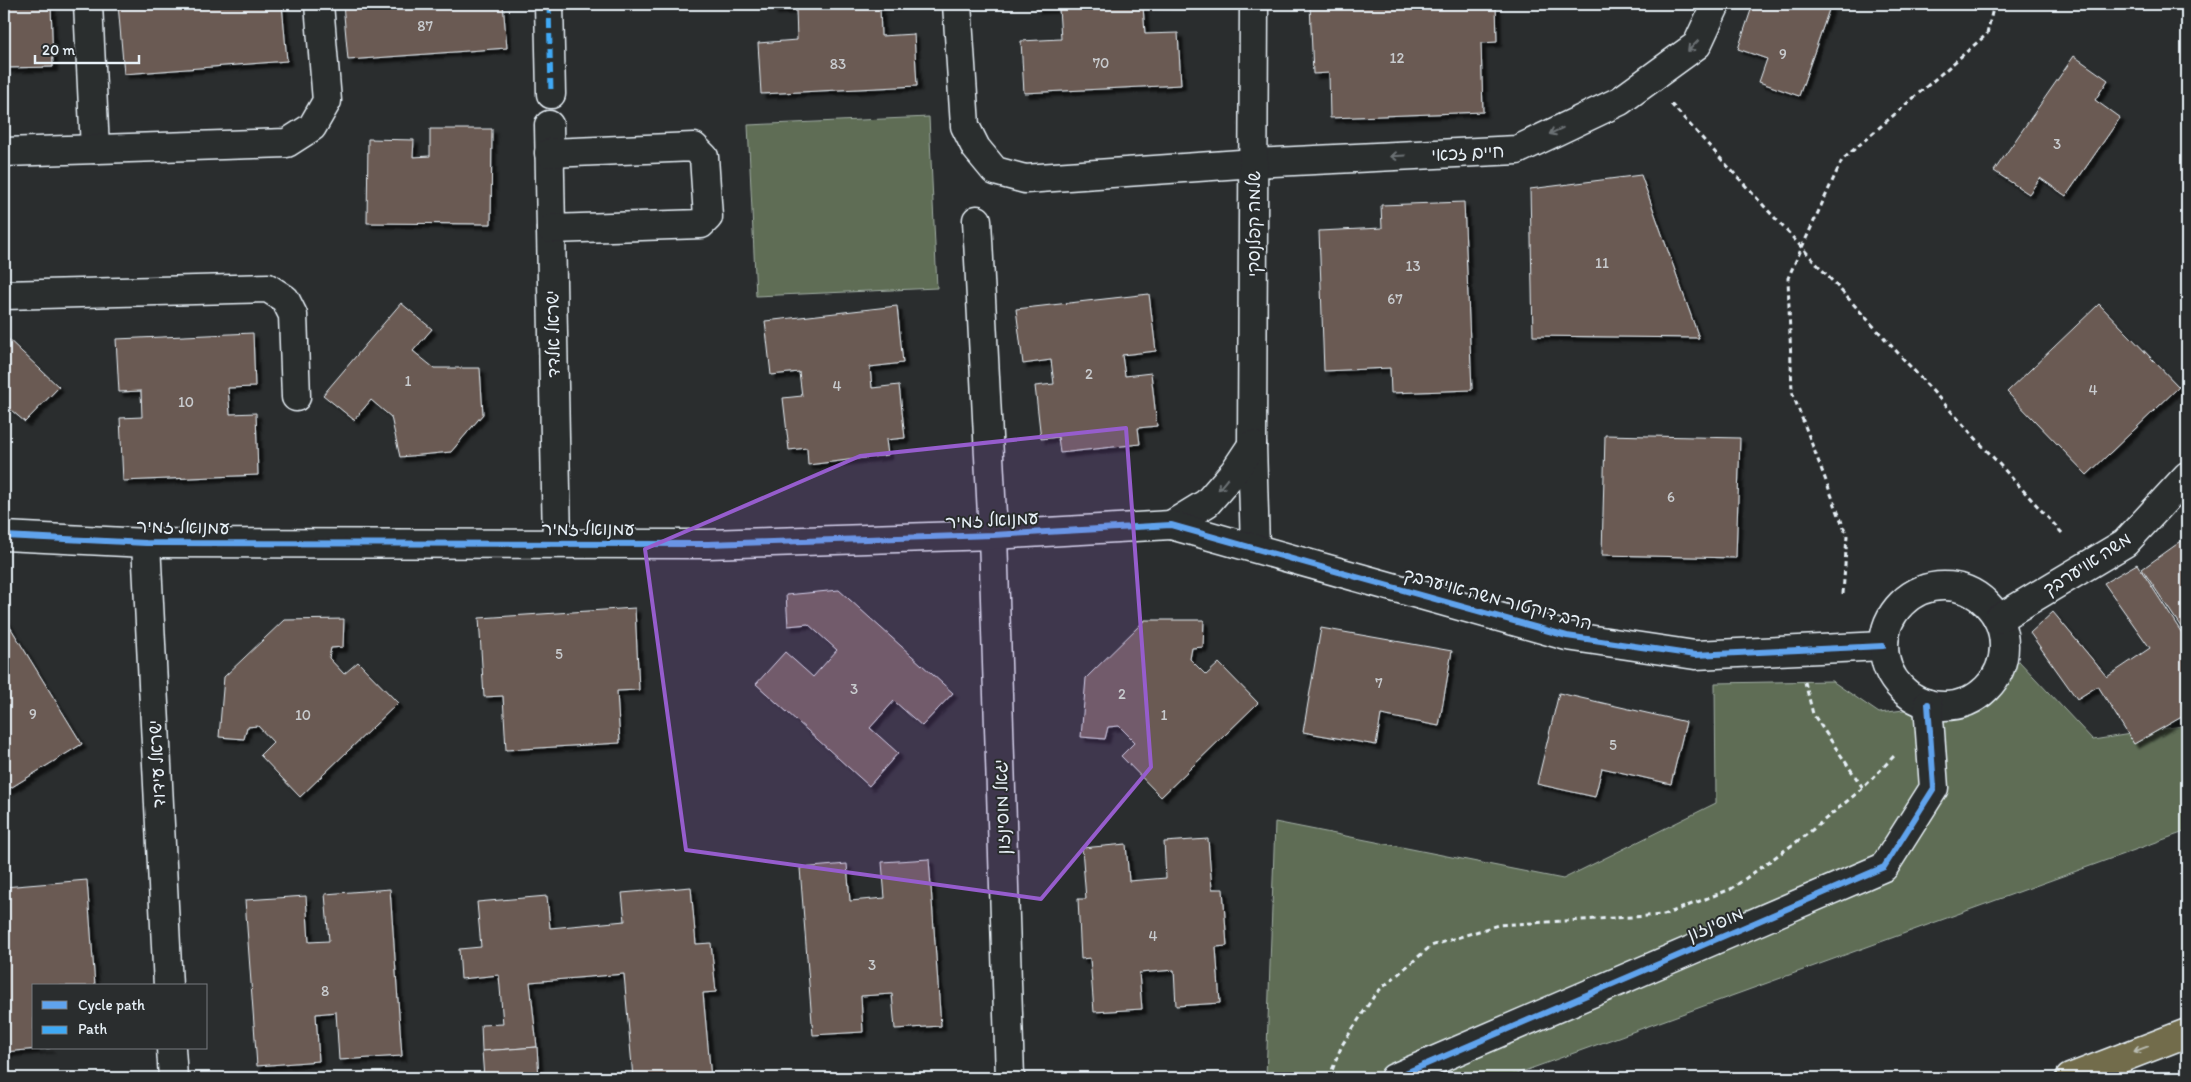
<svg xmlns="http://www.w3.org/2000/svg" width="2191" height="1082" viewBox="0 0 2191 1082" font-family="Itim,'Playpen Sans Hebrew',sans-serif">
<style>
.green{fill:#5e6d55;stroke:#a3afa6}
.building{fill:#6a5a52;stroke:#e8f1f8;filter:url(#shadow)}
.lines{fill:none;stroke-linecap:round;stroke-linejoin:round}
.minor-casing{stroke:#e8f1f8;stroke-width:31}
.highway-casing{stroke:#e8f1f8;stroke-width:31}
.path{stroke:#e8f1f8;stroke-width:3;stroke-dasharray:5 4;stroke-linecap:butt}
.minor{stroke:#2a2d2e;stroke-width:28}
.highway{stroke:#726c4b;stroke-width:28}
.quiet{stroke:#3fa9f5;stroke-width:5;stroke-dasharray:10 5;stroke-linecap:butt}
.cycleway-casing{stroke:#2a2d2e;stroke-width:9}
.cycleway{stroke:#60a3ed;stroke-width:6}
.oneway{stroke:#6c7275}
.oneway2{stroke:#b9bcb3}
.marked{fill:#965dcd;fill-opacity:0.2;stroke:#965dcd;stroke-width:4;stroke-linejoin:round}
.labels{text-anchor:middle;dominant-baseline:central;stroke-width:4;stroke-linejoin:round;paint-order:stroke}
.number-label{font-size:15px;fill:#c8cbce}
.street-label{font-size:18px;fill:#e8f1f8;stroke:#2a2d2e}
</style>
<defs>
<filter id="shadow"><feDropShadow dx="4.5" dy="4.5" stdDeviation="1" flood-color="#0009"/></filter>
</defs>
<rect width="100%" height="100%" fill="#2a2d2e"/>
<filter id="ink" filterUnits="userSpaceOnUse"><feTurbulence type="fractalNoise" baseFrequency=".02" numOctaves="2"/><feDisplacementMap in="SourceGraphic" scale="10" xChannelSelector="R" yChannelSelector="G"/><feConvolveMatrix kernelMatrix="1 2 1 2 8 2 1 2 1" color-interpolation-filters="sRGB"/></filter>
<g filter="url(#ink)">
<!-- green -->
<g class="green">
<path d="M929 117 937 288 756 296 748 125Z"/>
<path d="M2019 661 2093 740 2187 725V831L1505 1078H1266L1275 822 1563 879 1716 803 1715 683 1832 681 1879 713 1962 703Z"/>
</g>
<!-- building -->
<g class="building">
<path d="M4 4H51L53 67 4 68Z"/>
<path d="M118 4H282L287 61 124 74Z"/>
<path d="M343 4H503L507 48 348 60Z"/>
<path d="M773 4H902L880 7 881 36 914 34 917 86 761 94 758 43 797 40 796 9 773 10Z"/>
<path d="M1036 4H1165L1143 6 1145 34 1178 33 1181 85 1024 93 1021 41 1061 39 1059 8 1036 9Z"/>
<path d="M1310 4H1496L1497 42 1481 43 1483 112 1330 118 1329 73 1313 74Z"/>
<path d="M1753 4H1831L1799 96 1759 82 1767 59 1738 49Z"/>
<path d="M2074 56 2108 80 2095 100 2120 118 2066 196 2040 178 2029 194 1994 171Z"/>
<path d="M430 129H492L491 224 367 223 368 139 414 140 413 157 430 156Z"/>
<path d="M1641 175 1699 338 1533 336 1530 189Z"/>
<path d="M1464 202 1472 390 1391 393 1390 368 1324 371 1319 231 1382 228 1381 205Z"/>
<path d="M1149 294 1156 351 1122 355 1125 376 1151 373 1157 426 1138 428 1140 444 1060 453 1058 437 1041 439 1035 386 1054 384 1051 360 1023 364 1016 309Z"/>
<path d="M401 303 432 329 413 351 434 368H480L483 414 451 452 400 457 391 417 371 400 354 420 323 395Z"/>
<path d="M2099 304 2179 387 2087 475 2007 392Z"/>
<path d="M897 306 903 363 870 367 872 388 899 385 905 438 886 440 888 455 808 465 807 448 789 450 783 398 802 396 799 372 771 375 765 321Z"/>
<path d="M253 333 255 387 228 388 230 414 256 413 258 475 123 481 120 418 142 417 141 391 119 392 116 339Z"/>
<path d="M4 335 59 387 25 422 4 404Z"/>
<path d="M1605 435 1740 438 1736 558 1602 555Z"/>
<path d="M2187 537V636L2142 569Z"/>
<path d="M2137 564 2187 641V714L2134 744 2098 686 2077 699 2030 633 2053 612 2107 677 2150 648 2104 583Z"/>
<path d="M839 590 953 693 922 726 894 701 870 728 898 753 869 786 756 684 785 652 813 677 837 650 808 624 788 626 786 595Z"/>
<path d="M635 608 639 690 617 691 620 743 506 750 503 696 484 697 479 618Z"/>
<path d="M4 617 82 744 4 792Z"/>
<path d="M344 619 343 647 331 648 329 658 344 674 358 662 398 703 300 797 260 755 273 742 258 726 247 727 244 739 219 737 224 677 284 620Z"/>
<path d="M1145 620H1204L1203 647 1192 648 1190 659 1206 675 1219 663 1258 703 1161 797 1121 756 1135 742 1119 726 1108 727 1105 739 1081 737 1086 678Z"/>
<path d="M1321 628 1452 651 1439 726 1381 715 1376 745 1303 732Z"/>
<path d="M1559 693 1686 722 1671 784 1602 768 1595 797 1537 784Z"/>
<path d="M1208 839 1212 889H1223L1227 946 1216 947 1220 1003 1176 1006 1174 970 1139 973 1142 1009 1094 1012 1090 958 1081 959 1078 899H1086L1082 848 1126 844 1129 881 1166 878 1164 842Z"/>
<path d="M929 859 941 1026 895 1029 892 994 861 996 863 1032 813 1035 800 868 847 864 850 901 885 898 882 862Z"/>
<path d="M87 880 95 986H34V1048H50L4 1052V887Z"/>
<path d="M691 887 696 944 711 943 716 992 703 993 711 1078H633L624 974 530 982 537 1047 482 1051 481 1025 503 1024 499 975 461 979 459 949 481 947 477 902 547 896 550 928 625 921 622 893Z"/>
<path d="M390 889 402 1056 339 1060 336 1012 316 1014 319 1061 257 1066 245 900 306 896 309 942 329 941 325 894Z"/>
<path d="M537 1047 539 1078H484L482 1051Z"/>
</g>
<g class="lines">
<defs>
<g id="minor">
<path d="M88 4 95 149"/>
<path d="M549 4 551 94"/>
<path d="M957 4 965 126 976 148 995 171 1025 179 1255 163 1517 150 1620 101 1679 58 1697 45 1716 4"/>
<path d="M1254 4 1252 445 1255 547"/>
<path d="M549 125 557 543"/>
<path d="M4 152 287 143 312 127 327 101 319 4"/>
<path d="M549 153 694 147 704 157 708 217 701 224 551 229"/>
<path d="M977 220 993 535 1010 1078"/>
<path d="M4 295 268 288 285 299 293 315 296 397"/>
<path d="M1171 525 1207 503 1234 472 1252 445"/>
<path d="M4 536 146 543 708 544 993 535 1171 525 1567 636 1695 655 1883 646"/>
<path d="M146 543 168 986"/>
<circle cx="1944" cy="646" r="60"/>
<path d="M1998 619 2125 543 2187 476"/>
<path d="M171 1048 173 1078"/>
<path d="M1394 1078 1884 867 1934 788 1928 704"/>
</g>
<path id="highway" d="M2070 1078 2187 1033"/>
</defs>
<!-- minor casing -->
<use href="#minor" class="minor-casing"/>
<!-- highway casing -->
<use href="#highway" class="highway-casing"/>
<!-- path -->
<g class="path">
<path d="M1671 104 2062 533"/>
<path d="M1843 594 1847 536 1792 392 1788 278 1842 160 1987 34 1994 4"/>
<path d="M1805 682 1813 714 1863 788"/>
<path d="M1329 1078 1342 1045 1376 993 1431 946 1498 925 1664 915 1731 889 1806 835 1863 788 1894 756"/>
</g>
<!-- minor -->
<use href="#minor" class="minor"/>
<!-- highway -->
<use href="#highway" class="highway"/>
<!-- quiet -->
<path class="quiet" d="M549 4 551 94"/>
<defs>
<g id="cycleway">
<path d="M4 536 146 543 708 544 993 535 1171 525 1567 636 1695 655 1883 646"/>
<path d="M1394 1078 1884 867 1934 788 1928 704"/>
</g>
</defs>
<!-- cycleway casing -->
<use href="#cycleway" class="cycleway-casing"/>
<!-- cycleway -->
<use href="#cycleway" class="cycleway"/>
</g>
<!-- one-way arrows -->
<defs><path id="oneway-shaft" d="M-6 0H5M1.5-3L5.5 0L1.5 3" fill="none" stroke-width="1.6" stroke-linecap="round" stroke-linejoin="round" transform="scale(1.25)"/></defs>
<g class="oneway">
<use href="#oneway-shaft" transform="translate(1693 46) rotate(134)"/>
<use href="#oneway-shaft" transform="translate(1556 131) rotate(155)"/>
<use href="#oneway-shaft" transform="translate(1398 156) rotate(177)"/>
<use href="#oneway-shaft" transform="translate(1223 484) rotate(130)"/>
</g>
<use class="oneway2" href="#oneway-shaft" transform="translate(2141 1049) rotate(160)"/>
</g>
<!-- marked area -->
<path class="marked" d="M1126 428 1151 767 1041 899 686 850 645 549 860 456Z"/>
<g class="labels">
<!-- number labels -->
<g class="number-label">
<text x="425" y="26">87</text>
<text x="1783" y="54">9</text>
<text x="1397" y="58">12</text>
<text x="1101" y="63">70</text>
<text x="838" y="64">83</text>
<text x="2057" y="144">3</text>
<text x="1602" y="263">11</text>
<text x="1413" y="266">13</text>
<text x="1395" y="299">67</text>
<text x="1089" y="374">2</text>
<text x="408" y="381">1</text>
<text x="837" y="386">4</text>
<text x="2093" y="390">4</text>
<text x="186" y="402">10</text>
<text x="1671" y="497">6</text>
<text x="559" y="654">5</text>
<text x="1379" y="683">7</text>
<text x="854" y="689">3</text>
<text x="1122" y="694">2</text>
<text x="33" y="714">9</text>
<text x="303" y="715">10</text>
<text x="1164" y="715">1</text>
<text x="1613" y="745">5</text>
<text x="1153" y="936">4</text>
<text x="872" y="965">3</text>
<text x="325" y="991">8</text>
</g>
<!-- street labels -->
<g class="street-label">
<text transform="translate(1468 153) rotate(-3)">חיים זכאי</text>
<text transform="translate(1254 224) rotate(-90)">שלמה קפלנסקי</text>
<text transform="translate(553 334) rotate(-91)">ישראל אלדד</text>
<text transform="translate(992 520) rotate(-3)">עמנואל זמיר</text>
<text transform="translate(183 527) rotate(1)">עמנואל זמיר</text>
<text x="588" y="529">עמנואל זמיר</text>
<text transform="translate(2087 564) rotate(-33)">משה אויערבך</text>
<text transform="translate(1498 599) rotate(15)">הרב דוקטור משה אויערבך</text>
<text transform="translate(157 764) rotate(-93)">ישראל עידוד</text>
<text transform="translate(1002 807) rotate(-92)">יגאל מוסינזון</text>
<text transform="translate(1715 924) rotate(-23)">מוסינזון</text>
</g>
</g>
<!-- margin -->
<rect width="2191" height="1082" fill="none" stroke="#2a2d2e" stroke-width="20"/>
<rect x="10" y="10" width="2171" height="1062" fill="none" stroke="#e8f1f8" stroke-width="2" filter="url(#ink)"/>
<!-- legend -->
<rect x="32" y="984" width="175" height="65" fill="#2a2d2e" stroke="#767b7f"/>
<rect x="42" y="1001" width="25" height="8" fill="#60a3ed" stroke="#767b7f"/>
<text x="78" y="1010" font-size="15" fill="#e8f1f8">Cycle path</text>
<rect x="42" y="1026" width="25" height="8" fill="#3fa9f5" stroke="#767b7f"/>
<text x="78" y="1034" font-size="15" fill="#e8f1f8">Path</text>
<!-- scale -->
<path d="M35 55v8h104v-8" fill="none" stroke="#e8f1f8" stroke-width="2.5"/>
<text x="42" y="55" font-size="15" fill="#e8f1f8" stroke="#2a2d2e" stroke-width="4" paint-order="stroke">20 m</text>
</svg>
